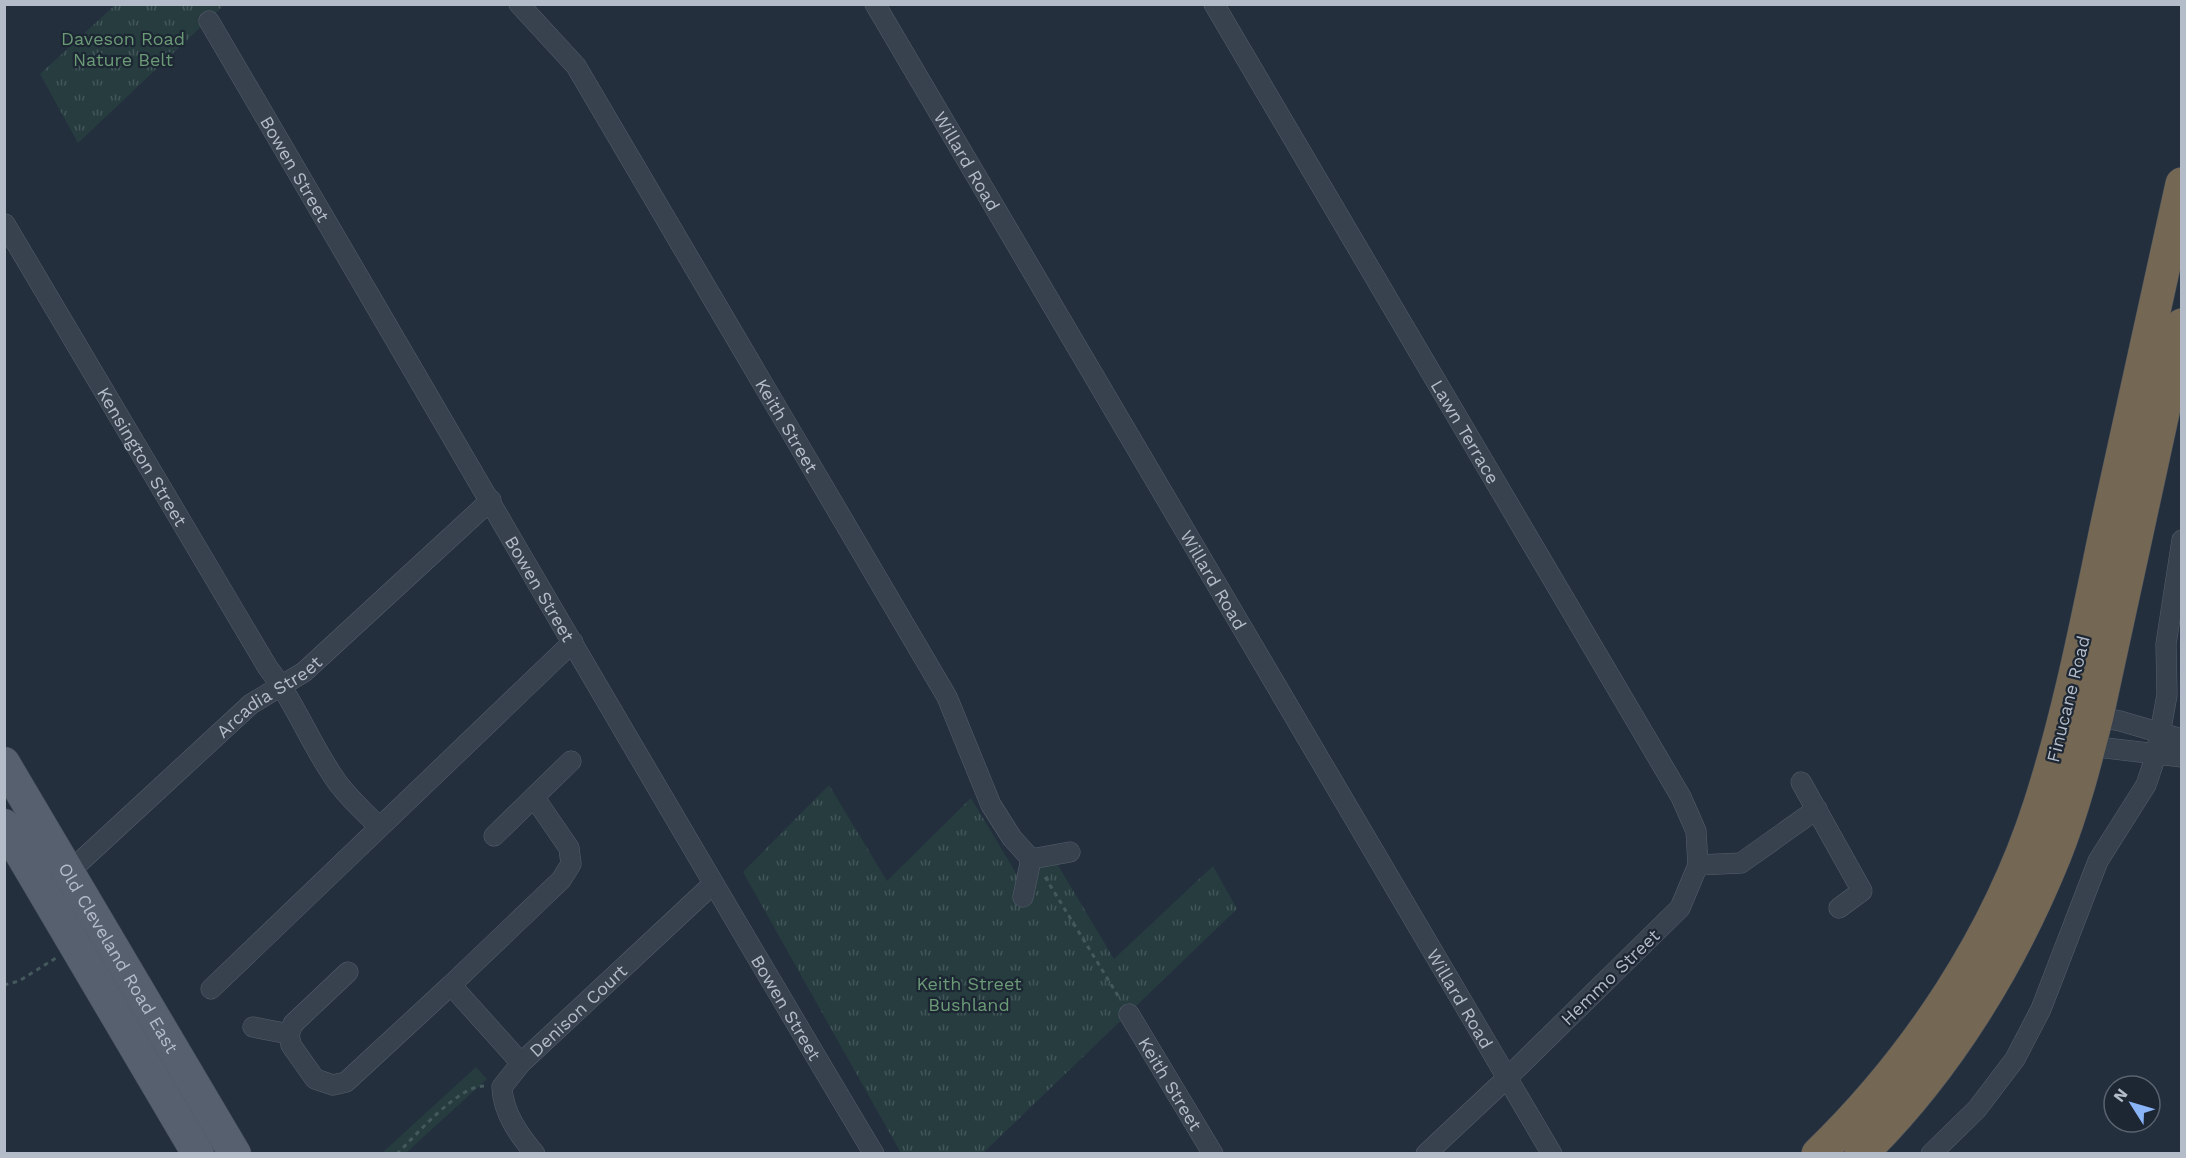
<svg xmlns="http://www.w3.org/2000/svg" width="2186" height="1158" viewBox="0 0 2186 1158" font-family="'Work Sans',sans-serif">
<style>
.grass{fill:#263c3f}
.park{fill:url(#park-tufts)}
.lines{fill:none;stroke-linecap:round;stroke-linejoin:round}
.street-casing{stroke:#565f6c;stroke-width:21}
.primary-casing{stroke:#414a57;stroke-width:33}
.highway-casing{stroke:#434c59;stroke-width:34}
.path{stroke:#44595c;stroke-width:3;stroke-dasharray:4.5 4.5;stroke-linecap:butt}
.street{stroke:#38414e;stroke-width:20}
.primary{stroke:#56606e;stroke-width:32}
.highway{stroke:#746855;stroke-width:33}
.labels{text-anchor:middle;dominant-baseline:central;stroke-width:4.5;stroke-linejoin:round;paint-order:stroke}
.park-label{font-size:18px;fill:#6b9a76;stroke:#1d2633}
.street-label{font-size:18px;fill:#b4bcc9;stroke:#1d2633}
</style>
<defs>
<pattern id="park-tufts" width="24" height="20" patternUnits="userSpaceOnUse" patternTransform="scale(1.5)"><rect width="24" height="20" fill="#263c3f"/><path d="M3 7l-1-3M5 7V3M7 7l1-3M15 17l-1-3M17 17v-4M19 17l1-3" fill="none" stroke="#435659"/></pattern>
</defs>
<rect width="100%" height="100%" fill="#242f3e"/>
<!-- grass -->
<path class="grass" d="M476 1067 487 1079 406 1153H382Z"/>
<!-- park -->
<g class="park">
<path d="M115 5H224L78 143 40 74Z"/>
<path d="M829 785 887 881 971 798 1017 875 1047 847 1114 959 1213 866 1237 909 983 1153H901L743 872Z"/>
</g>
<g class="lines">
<defs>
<g id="street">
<path id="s1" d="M519 4 576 66 947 697 991 805 1012 838 1031 859"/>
<path id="s2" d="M875 4 1552 1154"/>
<path id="s3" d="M1214 4 1681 797 1696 831 1698 865 1680 908 1507 1078 1426 1154"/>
<path id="s4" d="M209 21C431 399 649 778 874 1154"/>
<path id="s5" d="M5 224 268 668C295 702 310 743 335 779 347 797 365 812 379 827"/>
<path d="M2089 715 2120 721 2182 739"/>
<path d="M2080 742 2106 748 2182 757"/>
<path d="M1801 782 1862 891 1839 908"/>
<path d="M494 836 571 761"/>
<path d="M1698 865 1741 863 1817 809"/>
<path id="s6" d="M61 877 69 872 251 704 304 672 491 500"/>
<path d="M1023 897 1031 859 1070 852"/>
<path d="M348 972 293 1024 289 1034 291 1045 315 1079 333 1085 346 1082 451 985"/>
<path d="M211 989 573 642"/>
<path id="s7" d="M1129 1014 1213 1154"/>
<path d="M253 1027 289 1034"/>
<path d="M521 1063 451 985 561 880 571 864 569 848 534 797"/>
<path id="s8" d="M535 1154C519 1135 503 1113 502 1087L521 1063 713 884"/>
<path d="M1931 1154 1977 1109 2015 1059 2041 1009 2098 861 2146 785 2156 755 2167 695 2166 644 2182 540"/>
</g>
<g id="primary">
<path id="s9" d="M4 763 235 1154"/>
<path d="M4 825 198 1154"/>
</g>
<g id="highway">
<path d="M1818 1154C1917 1058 1998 935 2040 804 2070 711 2088 615 2108 520 2132 408 2157 296 2182 184"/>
<path d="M1861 1154C1946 1071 2011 964 2055 855 2073 810 2085 763 2097 716L2182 325"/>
</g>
</defs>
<!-- street casing -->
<use href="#street" class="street-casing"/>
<!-- primary casing -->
<use href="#primary" class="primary-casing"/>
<!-- highway casing -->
<use href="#highway" class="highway-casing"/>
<!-- path -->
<g class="path">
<path d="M1045 877 1120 999"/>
<path d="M4 985 19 981 56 958"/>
<path d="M397 1154C416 1135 458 1086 484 1086"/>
</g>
<!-- street -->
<use href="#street" class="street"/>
<!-- primary -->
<use href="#primary" class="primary"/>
<!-- highway -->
<use href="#highway" class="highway"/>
</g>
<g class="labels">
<!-- park labels -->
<g class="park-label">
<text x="123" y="38">Daveson Road<tspan x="123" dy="21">Nature Belt</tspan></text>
<text x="969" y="983">Keith Street<tspan x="969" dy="21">Bushland</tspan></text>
</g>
<!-- street labels -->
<g class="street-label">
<text stroke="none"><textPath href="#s2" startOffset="182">Willard Road</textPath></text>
<text stroke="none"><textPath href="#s4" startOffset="171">Bowen Street</textPath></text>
<text stroke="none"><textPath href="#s1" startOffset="501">Keith Street</textPath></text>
<text stroke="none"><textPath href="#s3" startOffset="496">Lawn Terrace</textPath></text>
<text stroke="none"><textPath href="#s5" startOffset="270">Kensington Street</textPath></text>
<text stroke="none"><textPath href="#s2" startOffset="668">Willard Road</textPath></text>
<text stroke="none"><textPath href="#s4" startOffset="657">Bowen Street</textPath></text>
<text stroke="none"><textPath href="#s6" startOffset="276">Arcadia Street</textPath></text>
<text transform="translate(2068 699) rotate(-76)">Finucane Road</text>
<text stroke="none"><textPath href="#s9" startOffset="226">Old Cleveland Road East</textPath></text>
<text transform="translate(1610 977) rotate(-44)">Hemmo Street</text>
<text stroke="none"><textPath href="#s2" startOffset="1154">Willard Road</textPath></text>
<text stroke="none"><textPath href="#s4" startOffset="1143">Bowen Street</textPath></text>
<text stroke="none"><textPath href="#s8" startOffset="184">Denison Court</textPath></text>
<text stroke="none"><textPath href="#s7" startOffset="81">Keith Street</textPath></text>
</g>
</g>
<!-- border -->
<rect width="2186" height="1158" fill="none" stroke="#b4bcc9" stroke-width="12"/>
<!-- north arrow -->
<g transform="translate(2132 1104) rotate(307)"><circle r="28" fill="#1d2633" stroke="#59626f" stroke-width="1.5"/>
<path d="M0-4.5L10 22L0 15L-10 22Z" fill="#8ab4f8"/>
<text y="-9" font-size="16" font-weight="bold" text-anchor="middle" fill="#b4bcc9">N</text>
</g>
</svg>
